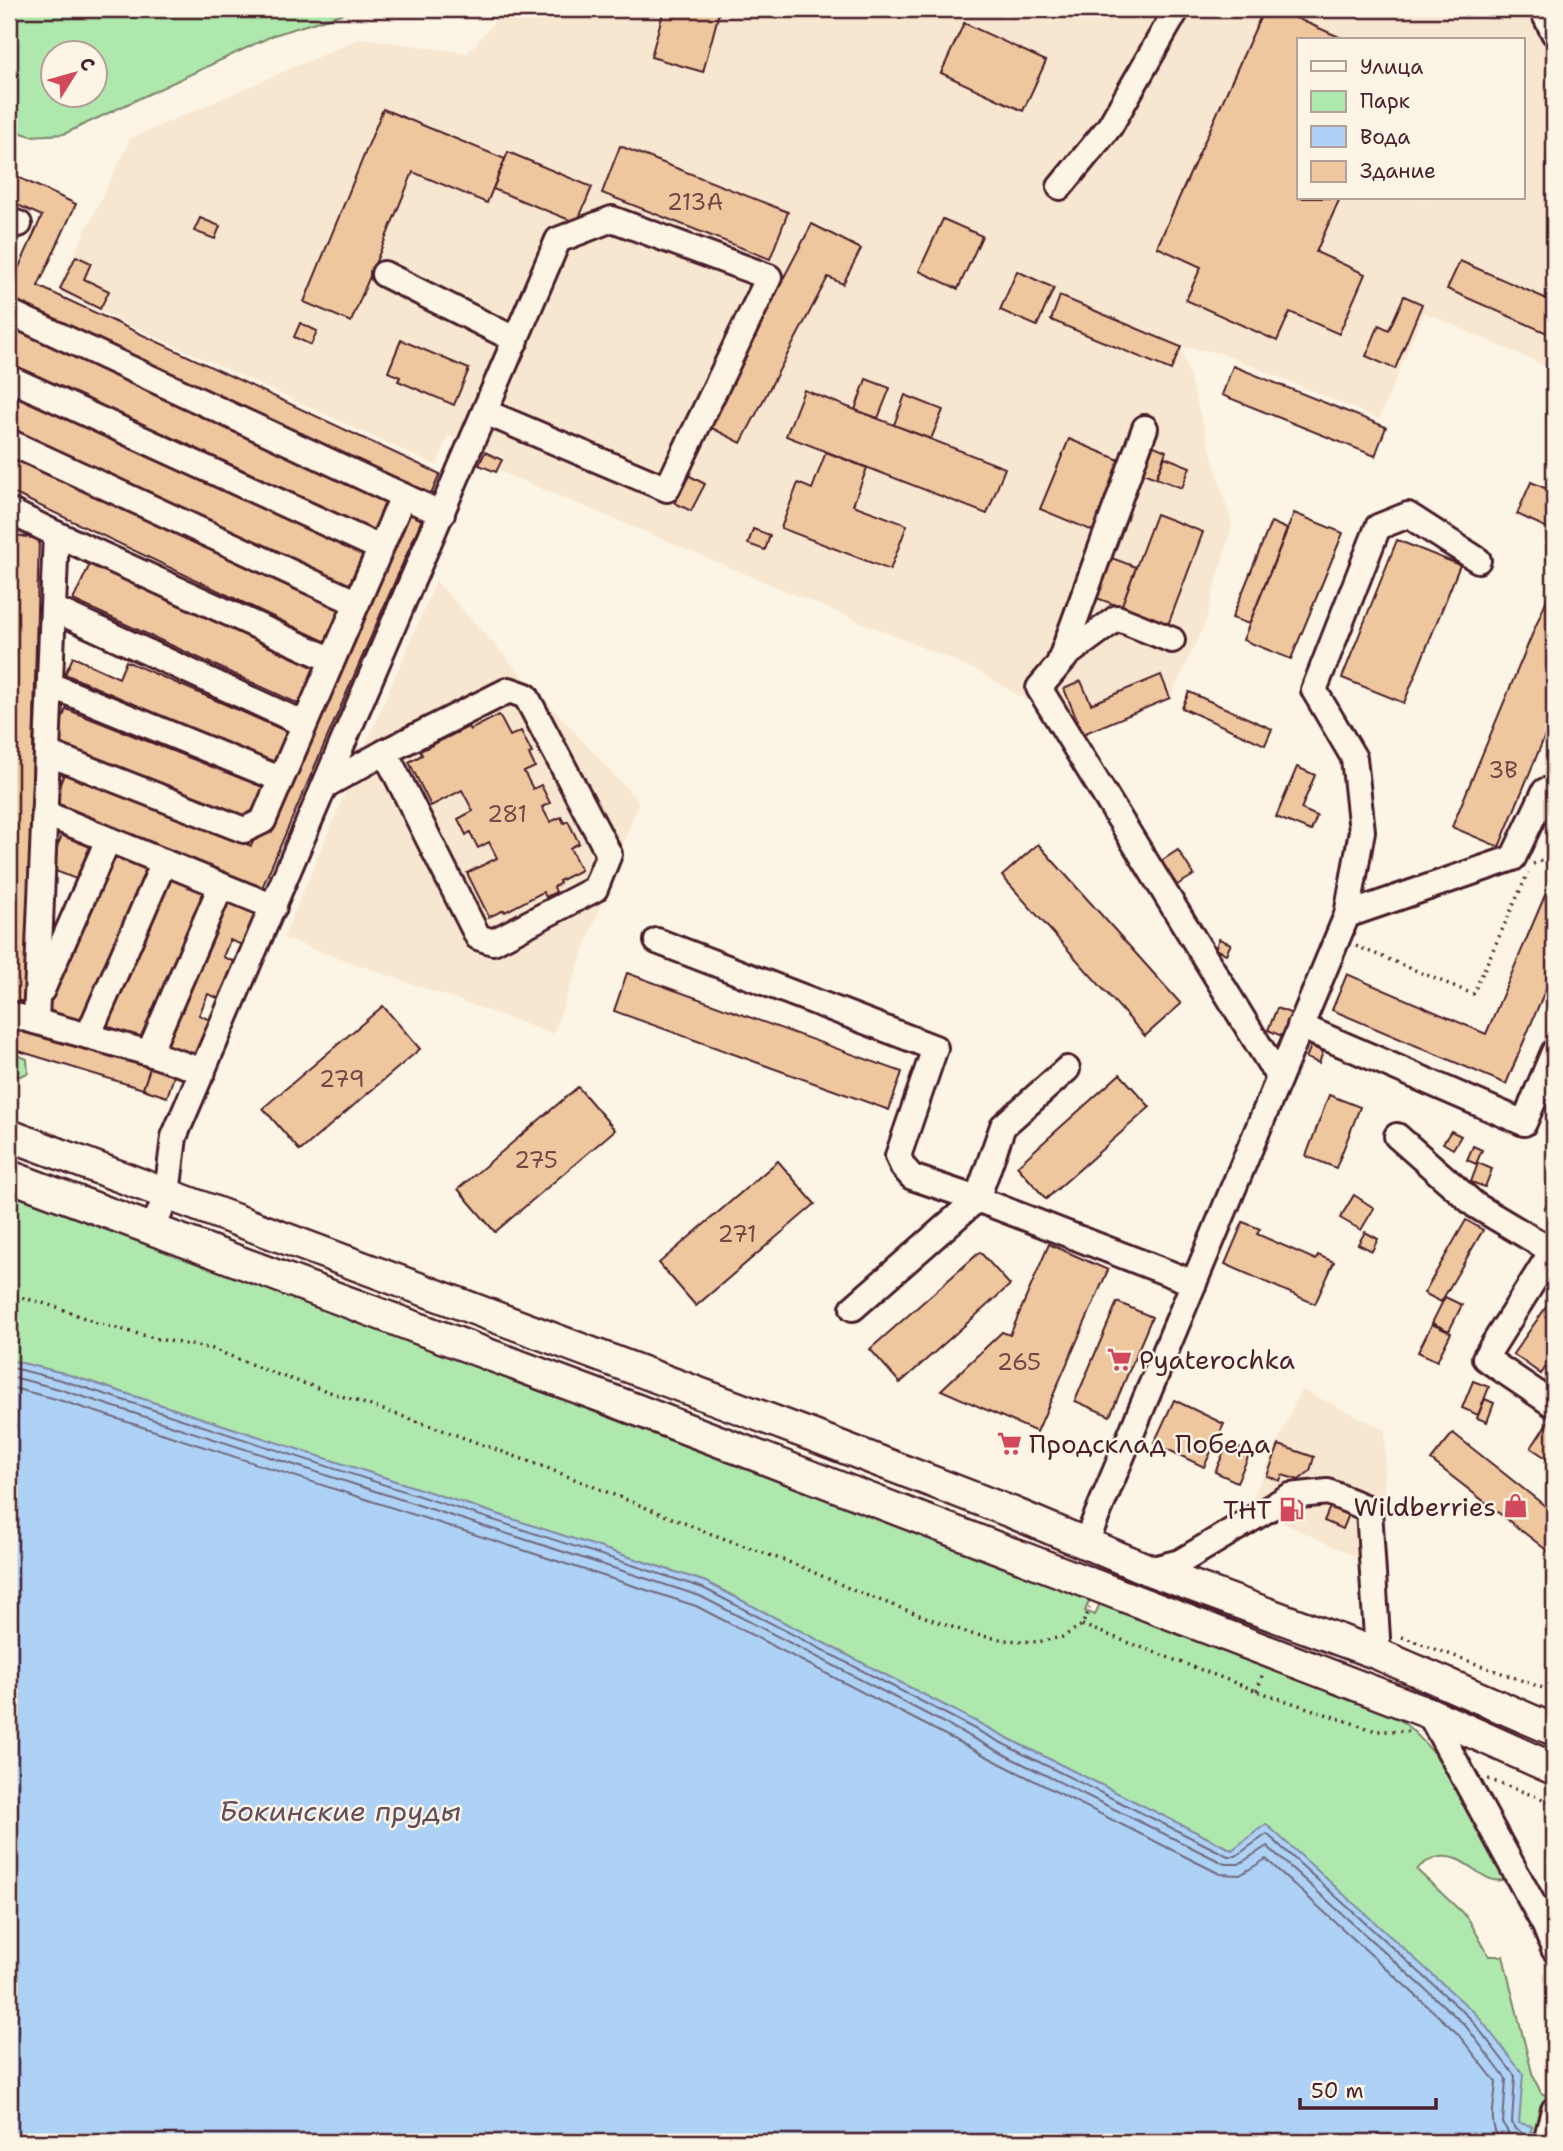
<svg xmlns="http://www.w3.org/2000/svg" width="1563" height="2151" viewBox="0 0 1563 2151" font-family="'Shantell Sans',sans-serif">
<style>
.built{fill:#f8e7d0;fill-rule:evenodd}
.green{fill:#aee8ac;stroke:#7c846c;stroke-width:2;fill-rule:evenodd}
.water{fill:#add2f6;stroke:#858aa5;stroke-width:2}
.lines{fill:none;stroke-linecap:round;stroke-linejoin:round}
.shore{stroke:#72677c;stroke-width:2}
.building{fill:#efc79f;stroke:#4a1f2b;stroke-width:2}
.minor-casing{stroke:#4a1f2b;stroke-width:30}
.major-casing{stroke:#4a1f2b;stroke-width:35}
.path{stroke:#4a1f2b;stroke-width:3.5;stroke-dasharray:2 5;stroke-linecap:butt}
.minor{stroke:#fcf5e5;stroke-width:24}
.major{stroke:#fcf5e5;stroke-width:30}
.labels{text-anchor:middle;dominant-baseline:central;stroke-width:5;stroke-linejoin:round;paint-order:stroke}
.number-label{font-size:23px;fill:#734948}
.poi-label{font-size:26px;fill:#4a1f2b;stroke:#fcf5e5;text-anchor:start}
.water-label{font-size:28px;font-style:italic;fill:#634c5e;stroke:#fcf5e5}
</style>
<rect width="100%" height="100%" fill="#fcf5e5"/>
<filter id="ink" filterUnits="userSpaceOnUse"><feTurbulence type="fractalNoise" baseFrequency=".0143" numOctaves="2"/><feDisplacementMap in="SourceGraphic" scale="14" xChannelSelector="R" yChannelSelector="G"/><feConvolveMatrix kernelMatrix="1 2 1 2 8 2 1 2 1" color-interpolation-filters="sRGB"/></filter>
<g filter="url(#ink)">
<!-- built -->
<g class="built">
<path d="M505 9H1536L1554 48V370L1424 312 1379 419 1221 353 1181 347 1232 525 1205 624 1170 698 1083 734 976 670 499 471 504 457 448 436 437 466 60 293 58 287 131 138 361 38 468 53ZM1299 40H1523V198H1299Z"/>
<path d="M436 581 639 802 553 1034 283 938Z"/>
<path d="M1301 1389 1385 1430 1384 1570 1249 1507Z"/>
</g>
<!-- green -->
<g class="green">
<path d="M9 9H357L274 35 64 134 31 136 9 129ZM52 52H94V94H52Z"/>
<path d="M9 1052 27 1059 28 1073 9 1080Z"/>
<path d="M9 1191 1090 1599 1085 1611 1095 1615 1100 1603 1398 1718C1450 1759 1477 1820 1509 1877 1485 1893 1467 1849 1436 1858 1428 1861 1422 1863 1417 1870L1468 1918 1489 1956H1503L1532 2073 1541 2093 1550 2097 1540 2142H1528L1532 2126 1519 2124 1232 1850 1021 1745 706 1582 63 1373 9 1360Z"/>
</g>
<!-- water -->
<path class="water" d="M9 1360 63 1373 706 1582 1021 1745 1232 1850 1266 1824 1477 2015 1523 2074 1519 2123 1532 2126 1528 2142H9Z"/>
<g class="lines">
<!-- shore -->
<g class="shore">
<path d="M9 1367 61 1380 703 1588 1017 1751 1228 1856H1236L1267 1834 1471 2019 1515 2076 1512 2123 1515 2129 1522 2133V2142"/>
<path d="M9 1376 59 1389 700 1596 1013 1759 1225 1864H1239L1267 1846 1465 2025 1506 2079 1503 2123 1513 2142"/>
<path d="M9 1387 56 1399 696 1606 1009 1768 1220 1874 1240 1875 1266 1859 1457 2033 1496 2082C1495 2102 1487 2125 1501 2142"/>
</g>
</g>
<!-- building -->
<g class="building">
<path d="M664 9H720L703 72 651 57Z"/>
<path d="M1264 9H1276L1346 40H1299V198H1340L1316 252 1365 274 1339 334 1290 312 1277 341 1186 300 1201 267 1157 247Z"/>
<path d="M964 23 1046 61 1023 111 941 73Z"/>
<path d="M383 109 505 159 487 203 413 172 351 322 304 302Z"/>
<path d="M620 146 788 212 770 259 602 193Z"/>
<path d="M508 152 592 187 577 223 493 189Z"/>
<path d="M9 173 76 204 38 286 440 474 430 497 9 300V273L15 276 42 216 9 201Z"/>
<path d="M200 218 220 226 215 239 194 231Z"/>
<path d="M943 219 982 236 958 289 919 271Z"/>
<path d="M812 224 861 249 843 284 828 277 741 443 706 425Z"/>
<path d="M76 256 91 263 84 279 109 291 100 309 60 289Z"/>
<path d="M1460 261 1554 302V336L1447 289Z"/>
<path d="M1017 271 1054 288 1037 326 1000 310Z"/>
<path d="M1060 296 1181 347 1171 370 1051 320Z"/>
<path d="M1404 296 1422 304 1395 369 1366 356 1379 325 1389 330Z"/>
<path d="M9 323 391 501 375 535 9 364Z"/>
<path d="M300 323 317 331 311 345 294 337Z"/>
<path d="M401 340 469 369 454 405 398 381 400 377 388 372Z"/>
<path d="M1233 366 1386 427 1375 456 1222 395Z"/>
<path d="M866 379 890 388 878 418 855 410Z"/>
<path d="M9 388 363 554 347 589 9 430Z"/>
<path d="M804 390 1005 468 987 514 786 436Z"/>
<path d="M905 395 943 410 931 439 894 425Z"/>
<path d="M1069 439 1122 461 1093 531 1040 509Z"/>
<path d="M1147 443 1166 451 1156 478 1137 471Z"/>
<path d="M9 450 342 608 326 642 9 491Z"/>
<path d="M485 452 502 460 496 472 479 465Z"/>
<path d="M826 452 867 468 853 505 907 525 890 570 781 528 798 483 812 489Z"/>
<path d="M1165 457 1190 467 1182 488 1156 478Z"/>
<path d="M688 475 705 484 691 511 675 503Z"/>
<path d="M1531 482 1554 492V531L1517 514Z"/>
<path d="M406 512 422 519 262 888 53 802 66 769 251 846 258 831 267 834Z"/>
<path d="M1294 513 1343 533 1291 659 1243 640Z"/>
<path d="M1156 514 1203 532 1168 625 1121 607Z"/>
<path d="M1271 522 1287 529 1249 624 1232 618Z"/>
<path d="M753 529 770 535 765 550 748 544Z"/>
<path d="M9 534 39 539 26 1001H9Z"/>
<path d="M1397 540 1460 565 1404 703 1342 678Z"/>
<path d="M1109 557 1136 567 1121 607 1094 597Z"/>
<path d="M90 564 315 668 299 704 73 600Z"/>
<path d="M1554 582V714L1499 847 1452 827Z"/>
<path d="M73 657 119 678 126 661 288 732 274 765 65 674Z"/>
<path d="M1161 675 1170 698 1083 734 1064 689 1081 681 1091 704Z"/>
<path d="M1189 692 1272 729 1265 745 1182 708Z"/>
<path d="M66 709 263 787 251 818 54 741Z"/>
<path d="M499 715 510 736 521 731 532 753 529 754 535 767 524 772 533 789 541 785 550 803 542 807 550 822 561 817 564 823 568 821 579 843 570 848 581 870 559 881 560 883 554 887 556 892 546 897 543 892 505 912 504 910 489 917 467 873 497 858 489 842 478 848 470 832 466 835 458 819 473 811 462 790 431 806 409 762 422 755 420 751 468 727 470 730Z"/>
<path d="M1297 767 1315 775 1301 809 1317 816 1311 831 1276 817Z"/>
<path d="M62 835 94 848 81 881 48 868Z"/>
<path d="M1038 844 1181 1004 1145 1036 1002 876Z"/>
<path d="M1178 850 1194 875 1177 885 1161 861Z"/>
<path d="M115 851 149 866 81 1024 47 1009Z"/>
<path d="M1554 874V969L1506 1084 1332 1010 1347 974 1486 1034Z"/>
<path d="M171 875 205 889 140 1040 106 1025Z"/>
<path d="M228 900 256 912 242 945 230 940 223 957 235 962 220 999 208 994 199 1015 210 1020 195 1055 184 1050 182 1055 165 1048Z"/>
<path d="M1219 939 1231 944 1226 954 1215 949Z"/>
<path d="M627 973 902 1072 889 1110 614 1011Z"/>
<path d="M383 1006 420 1049 300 1151 263 1108Z"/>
<path d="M1277 1008 1295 1015 1286 1038 1268 1030Z"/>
<path d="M9 1021 151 1065 143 1089 9 1048Z"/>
<path d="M1311 1046 1323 1052 1319 1063 1306 1058Z"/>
<path d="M151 1065 175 1073 167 1097 143 1089Z"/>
<path d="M1120 1074 1150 1107 1046 1199 1017 1166Z"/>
<path d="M578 1087 615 1130 495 1232 458 1189Z"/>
<path d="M1329 1095 1360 1107 1336 1168 1306 1156Z"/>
<path d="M1451 1131 1461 1136 1453 1149 1443 1143Z"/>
<path d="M1473 1146 1482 1150 1476 1164 1467 1160Z"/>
<path d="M778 1161 815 1204 696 1306 659 1263Z"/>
<path d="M1478 1163 1492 1169 1485 1187 1471 1182Z"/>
<path d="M1354 1195 1374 1208 1361 1230 1340 1218Z"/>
<path d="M1549 1201 1554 1204V1216L1544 1209Z"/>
<path d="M1466 1220 1483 1230 1441 1302 1424 1293Z"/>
<path d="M1243 1222 1260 1229 1257 1234 1316 1260 1318 1255 1334 1262 1315 1304 1225 1264Z"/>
<path d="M1365 1232 1378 1239 1372 1251 1358 1244Z"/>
<path d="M1049 1244 1108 1270 1037 1432 941 1390 1002 1332 1010 1335Z"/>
<path d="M980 1252 1010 1285 900 1383 870 1349Z"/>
<path d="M1554 1296V1355L1541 1374 1513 1354Z"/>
<path d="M1445 1297 1462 1305 1449 1331 1432 1323Z"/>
<path d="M1117 1302 1152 1317 1110 1416 1075 1401Z"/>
<path d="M1432 1324 1451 1333 1437 1361 1418 1352Z"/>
<path d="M1473 1381 1489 1387 1478 1415 1462 1408Z"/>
<path d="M1485 1399 1494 1403 1487 1422 1477 1418Z"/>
<path d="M1174 1400 1224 1424 1204 1467 1154 1443Z"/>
<path d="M1550 1419 1554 1422V1463L1531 1448Z"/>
<path d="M1453 1433 1554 1513V1556L1431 1460Z"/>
<path d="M1228 1443 1250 1453 1237 1482 1215 1472Z"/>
<path d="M1279 1445 1314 1457 1310 1471 1299 1480 1282 1475 1280 1481 1267 1476Z"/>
<path d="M1340 1483 1359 1490 1343 1529 1324 1521Z"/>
</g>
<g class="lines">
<defs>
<g id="minor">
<path d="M1542 9 1554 33"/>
<path d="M1060 187 1110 126 1177 9"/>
<path d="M9 221 19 224"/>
<path d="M384 274 516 340"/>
<path d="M9 312 442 514"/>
<path d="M9 378 380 548"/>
<path d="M9 442 357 603"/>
<path d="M9 511 56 534"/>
<path d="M54 609 304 724"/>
<path d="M1172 640 1117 618 1068 654 1039 688 1279 1078"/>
<path d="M1060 661 1145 428"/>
<path d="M50 685 280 779"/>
<path d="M47 753 56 534 332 660"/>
<path d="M326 785 385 752 509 690 526 696 609 854 595 889 493 942 478 937 385 752"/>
<path d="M44 813 274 907"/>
<path d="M1347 915 1513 858 1545 791 1554 795"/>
<path d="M657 941 935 1048 898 1156 903 1167 912 1177 977 1199 853 1308"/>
<path d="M42 990 108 840"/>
<path d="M9 1014 149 1053 203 1071"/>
<path d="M36 1021 47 753 244 830 263 821 403 496"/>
<path d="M1300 1026 1524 1123 1554 1052"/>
<path d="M88 1036 164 862"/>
<path d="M149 1053 221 886"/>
<path d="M1067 1069 1003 1126 977 1199 1194 1283"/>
<path d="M1397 1136 1475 1205 1552 1251"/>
<path d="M153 1229 167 1194 174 1137 558 240 612 219 769 277 667 489 485 412"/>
<path d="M1554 1248 1485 1358 1554 1405"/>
<path d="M1086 1542 1347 915 1362 831 1354 758 1314 690 1378 527 1408 515 1478 560"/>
<path d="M1149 1570 1180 1562 1290 1496 1328 1492 1369 1509 1378 1654"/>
<path d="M1429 1713 1545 1926 1554 1949"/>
<path d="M1546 2142 1554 2110"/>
</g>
<g id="major">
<path d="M9 1135 811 1435 1011 1512 1149 1570 1378 1654 1554 1730"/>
<path d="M9 1176 619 1403 1429 1713 1554 1769"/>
</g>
</defs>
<!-- minor casing -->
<use href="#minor" class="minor-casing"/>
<!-- major casing -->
<use href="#major" class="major-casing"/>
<!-- path -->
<g class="path">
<path d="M1533 864 1554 856"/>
<path d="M1356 946 1473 994 1528 873"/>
<path d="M9 1294 57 1307 97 1323 158 1339 213 1349 273 1373 437 1428 547 1468 709 1533 802 1567 855 1591 971 1634 1005 1640 1038 1642 1062 1637 1082 1625 1090 1608"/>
<path d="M1082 1625 1257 1691 1376 1731H1408"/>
<path d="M1402 1637 1554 1692"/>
<path d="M1257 1691 1263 1673"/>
<path d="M1488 1779 1554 1803"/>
</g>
<!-- minor -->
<use href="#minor" class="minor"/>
<!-- major -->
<use href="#major" class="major"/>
</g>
</g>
<!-- icons -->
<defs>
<symbol id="supermarket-bare" viewBox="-9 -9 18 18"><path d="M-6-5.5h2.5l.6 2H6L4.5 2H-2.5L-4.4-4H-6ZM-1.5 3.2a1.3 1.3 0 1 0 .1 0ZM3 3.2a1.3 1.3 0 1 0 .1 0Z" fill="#d1495b" stroke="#fcf5e5" stroke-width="2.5" paint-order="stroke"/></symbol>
<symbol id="shop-bare" viewBox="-9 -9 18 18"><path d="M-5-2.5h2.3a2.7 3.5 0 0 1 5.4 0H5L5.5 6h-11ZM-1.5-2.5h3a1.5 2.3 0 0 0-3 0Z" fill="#d1495b" stroke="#fcf5e5" stroke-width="2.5" paint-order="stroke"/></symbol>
<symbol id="fuel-bare" viewBox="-9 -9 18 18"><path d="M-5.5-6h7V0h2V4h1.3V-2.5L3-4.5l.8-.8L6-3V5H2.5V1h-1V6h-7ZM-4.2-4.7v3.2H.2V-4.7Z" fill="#d1495b" stroke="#fcf5e5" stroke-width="2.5" paint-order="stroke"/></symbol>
</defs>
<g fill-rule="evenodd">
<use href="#supermarket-bare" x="1102" y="1342" width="35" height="35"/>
<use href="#supermarket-bare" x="992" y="1426" width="35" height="35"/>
<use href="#shop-bare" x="1498" y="1488" width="35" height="35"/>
<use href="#fuel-bare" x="1274" y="1492" width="35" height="35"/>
</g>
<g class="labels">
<!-- number labels -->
<g class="number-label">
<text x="695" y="202">213А</text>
<text x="1503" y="770">3В</text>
<text x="507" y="814">281</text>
<text x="342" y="1079">279</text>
<text x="536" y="1160">275</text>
<text x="737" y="1234">271</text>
<text x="1019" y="1362">265</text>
</g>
<!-- poi labels -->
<g class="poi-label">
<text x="1139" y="1359">Pyaterochka</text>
<text x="1029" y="1443">Продсклад Победа</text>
<text x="1496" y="1506" text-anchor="end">Wildberries</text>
<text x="1272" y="1509" text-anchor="end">ТНТ</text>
</g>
<!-- water labels -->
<g class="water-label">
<text x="340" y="1811">Бокинские пруды</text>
</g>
</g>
<!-- margin -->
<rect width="1563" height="2151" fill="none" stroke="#fcf5e5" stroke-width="35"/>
<rect x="18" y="18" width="1528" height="2116" fill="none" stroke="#4a1f2b" stroke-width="2.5" filter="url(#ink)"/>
<!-- legend -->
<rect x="1297" y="38" width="228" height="161" fill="#fcf5e5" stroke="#b59f9b" stroke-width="2"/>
<rect x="1311" y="61" width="35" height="10" fill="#fcf5e5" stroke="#b59f9b" stroke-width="2"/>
<text x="1360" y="74" font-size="21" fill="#4a1f2b">Улица</text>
<rect x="1311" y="91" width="35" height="21" fill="#aee8ac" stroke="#b59f9b" stroke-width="2"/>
<text x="1360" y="108" font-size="21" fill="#4a1f2b">Парк</text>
<rect x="1311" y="126" width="35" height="21" fill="#add2f6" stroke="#b59f9b" stroke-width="2"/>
<text x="1360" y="144" font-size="21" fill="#4a1f2b">Вода</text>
<rect x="1311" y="161" width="35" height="21" fill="#efc79f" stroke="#b59f9b" stroke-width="2"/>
<text x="1360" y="178" font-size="21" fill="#4a1f2b">Здание</text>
<!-- north arrow -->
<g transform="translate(74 74) rotate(53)"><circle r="33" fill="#fcf5e5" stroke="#b59f9b" stroke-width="2"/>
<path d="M0-5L12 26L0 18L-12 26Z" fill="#d1495b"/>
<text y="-10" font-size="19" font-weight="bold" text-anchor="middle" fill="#4a1f2b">С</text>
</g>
<!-- scale -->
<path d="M1300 2098v10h136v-10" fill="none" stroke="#4a1f2b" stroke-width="3.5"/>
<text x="1311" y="2098" font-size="21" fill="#4a1f2b" stroke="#fcf5e5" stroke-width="5" paint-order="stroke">50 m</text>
</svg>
